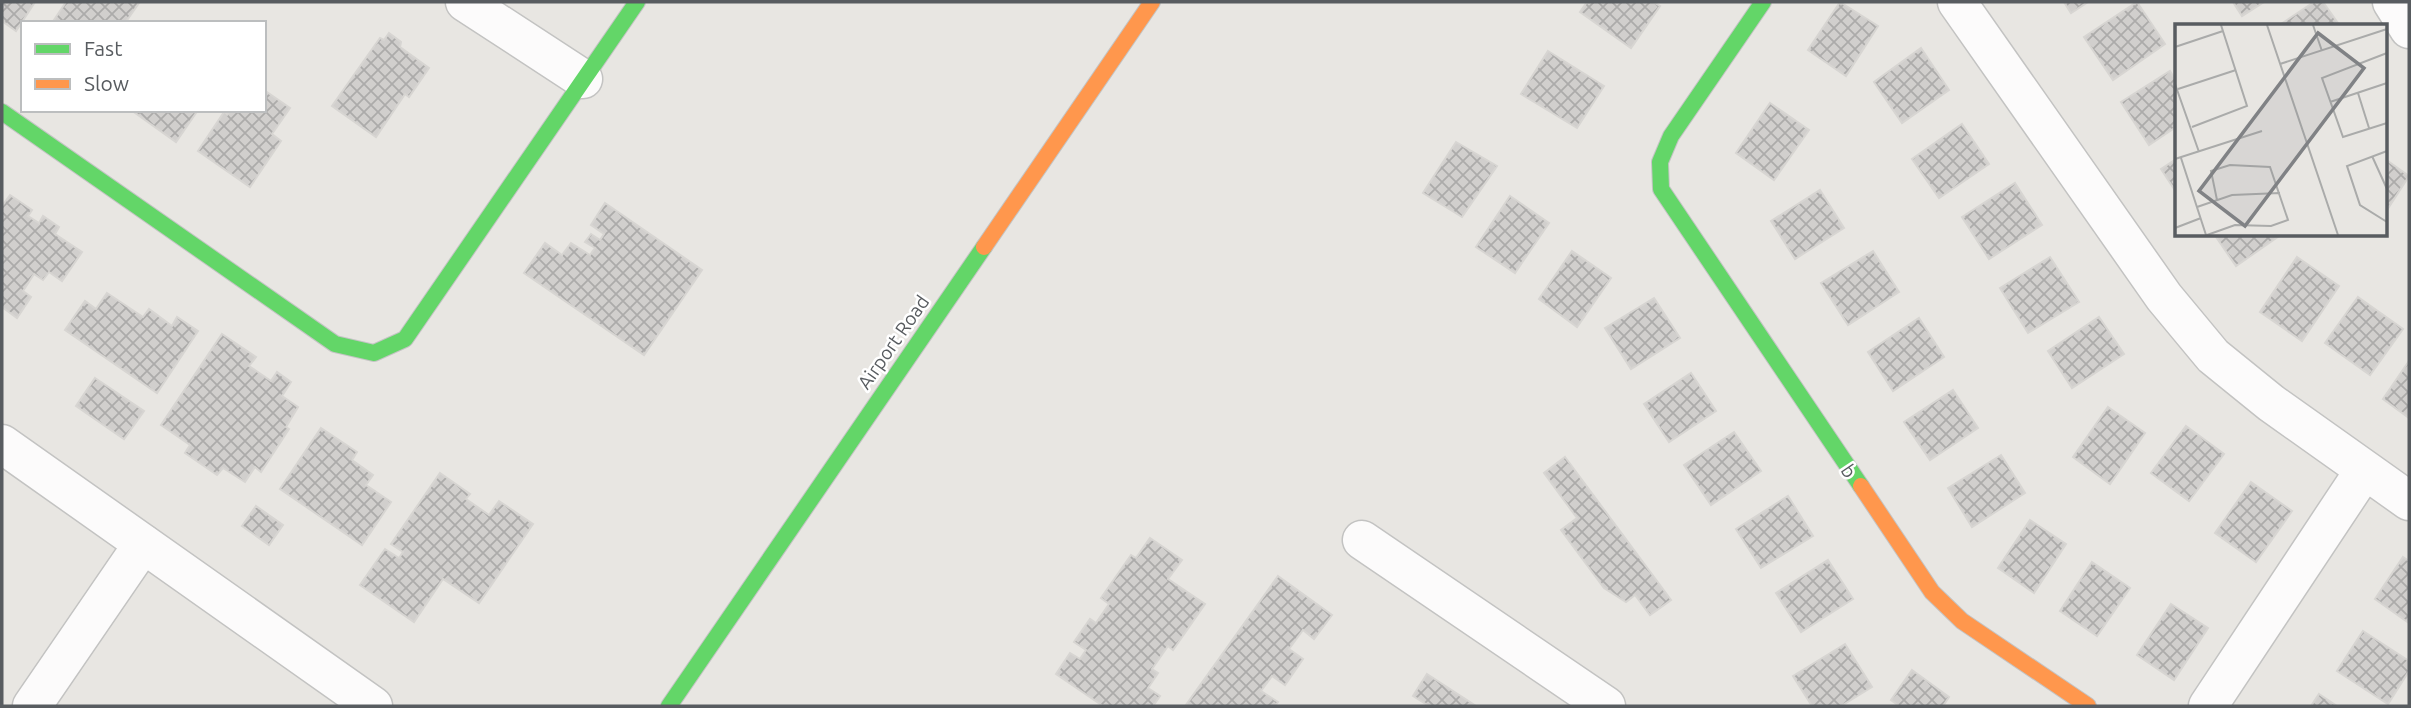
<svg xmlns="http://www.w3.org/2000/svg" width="2411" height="708" viewBox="0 0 2411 708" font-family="Ubuntu,sans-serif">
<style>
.building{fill:url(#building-cross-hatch);stroke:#d7d5d2;stroke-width:2}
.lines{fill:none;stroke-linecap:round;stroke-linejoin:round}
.street-casing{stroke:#c3c3c2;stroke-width:41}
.fast-casing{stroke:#c4c4c4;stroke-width:18}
.slow-casing{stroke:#c4c4c4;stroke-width:18}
.street{stroke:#fcfbfb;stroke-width:38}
.fast{stroke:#63d668;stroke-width:16}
.slow{stroke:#ff974d;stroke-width:16}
.labels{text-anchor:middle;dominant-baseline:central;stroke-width:5;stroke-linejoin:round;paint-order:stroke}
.street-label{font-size:19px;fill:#585c60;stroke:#fff}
.inset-road{fill:none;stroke:#aaabaa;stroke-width:2}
.view{fill:#808285;fill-opacity:0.15;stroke:#808285;stroke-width:3.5}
.inset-edge{fill:none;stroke:#585c60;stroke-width:3.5}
</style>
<defs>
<pattern id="building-cross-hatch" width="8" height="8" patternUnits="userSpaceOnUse" patternTransform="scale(1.75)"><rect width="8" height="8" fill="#d1cfcd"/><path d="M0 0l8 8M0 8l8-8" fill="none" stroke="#acabaa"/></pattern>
</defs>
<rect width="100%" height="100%" fill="#e8e6e2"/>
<!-- building -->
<g class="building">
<path d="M2 2H35L16 31 2 21Z"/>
<path d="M66 2H136L139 3 125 23H52Z"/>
<path d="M1587 2H1653L1660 6 1631 48 1580 12Z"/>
<path d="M1840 2 1878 26 1846 76 1808 50Z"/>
<path d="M2064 2H2088L2071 13Z"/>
<path d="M2137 2 2165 44 2113 80 2084 37Z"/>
<path d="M2233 2H2264L2242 16Z"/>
<path d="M2314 2H2323L2340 26H2278Z"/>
<path d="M389 33 401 42 400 47 429 68 409 97 405 94 376 137 332 106 380 38 384 40Z"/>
<path d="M1921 48 1949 90 1902 123 1874 82Z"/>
<path d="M1548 51 1604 86 1577 128 1521 94Z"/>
<path d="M2170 71 2176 81V127L2149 145 2121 102Z"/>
<path d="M264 90 290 108 272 134 281 141 250 187 198 151 224 112 227 115 230 110H264Z"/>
<path d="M1770 103 1809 130 1774 180 1736 153Z"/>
<path d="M131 110H198L176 142Z"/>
<path d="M1962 124 1989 164 1939 198 1912 159Z"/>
<path d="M1456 142 1497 166 1462 217 1423 193Z"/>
<path d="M2176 159V192L2161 169Z"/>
<path d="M2385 159 2409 176 2385 213Z"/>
<path d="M2015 183 2042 225 1989 259 1962 217Z"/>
<path d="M1820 190 1844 228 1795 259 1771 221Z"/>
<path d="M10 195 32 210 28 216 39 223 43 216 59 227 55 234 82 252 62 281 49 272 43 280 34 274 23 291 31 297 17 318 2 307V206Z"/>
<path d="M1510 196 1549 223 1515 273 1476 247Z"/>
<path d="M605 203 702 270 644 355 524 273 545 243 562 255 571 243 590 255 595 248 585 242 591 234 600 240 604 234 591 225Z"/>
<path d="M2214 234H2282L2236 266Z"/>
<path d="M1572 251 1611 278 1577 327 1539 299Z"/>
<path d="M1873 251 1899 292 1848 325 1821 283Z"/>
<path d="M2050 257 2079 302 2028 333 2000 288Z"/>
<path d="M2297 257 2339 286 2302 341 2260 312Z"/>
<path d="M107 293 143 317 149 309 172 326 177 317 198 331 157 393 65 330 85 301 96 309Z"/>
<path d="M2358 297 2403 329 2370 375 2325 343Z"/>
<path d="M1654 298 1680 338 1631 369 1605 328Z"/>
<path d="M2099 317 2124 354 2072 388 2048 351Z"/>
<path d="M1919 318 1944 357 1893 391 1868 352Z"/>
<path d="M222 334 256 357 249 366 271 381 277 372 291 382 282 396 298 407 286 427 289 429 261 472 255 467 245 482 223 468 217 475 185 453 190 445 161 425Z"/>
<path d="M2409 361V418L2383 399Z"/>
<path d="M1691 373 1716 411 1669 442 1644 404Z"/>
<path d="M95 378 144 411 124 439 76 406Z"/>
<path d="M1953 390 1978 428 1930 460 1904 422Z"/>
<path d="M2108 407 2145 433 2110 484 2073 457Z"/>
<path d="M2186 426 2224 454 2189 501 2151 473Z"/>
<path d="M321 428 357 452 352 460 373 475 366 485 391 502 362 545 280 489Z"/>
<path d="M1734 432 1761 471 1711 505 1684 465Z"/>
<path d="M2001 455 2025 493 1972 527 1948 488Z"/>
<path d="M1565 457 1671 600 1650 615 1635 595 1626 602 1604 588 1561 530 1577 518 1544 473Z"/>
<path d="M440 473 470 494 466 499 489 515 499 501 533 524 479 603 443 579 414 622 360 585 385 549 399 558 403 552 391 544Z"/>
<path d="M2251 482 2292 511 2256 562 2215 533Z"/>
<path d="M1788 496 1813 536 1761 568 1736 529Z"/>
<path d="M256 506 283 525 269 545 242 526Z"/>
<path d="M2030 520 2066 544 2034 593 1998 568Z"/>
<path d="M1150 538 1182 560 1168 579 1205 604 1173 650 1168 646 1152 669 1158 673 1148 688 1160 696 1153 706H1103L1056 674 1070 653 1080 659 1086 650 1074 642 1090 619 1096 623 1109 604 1101 598 1131 555 1136 558Z"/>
<path d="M2403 557 2409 561V623L2375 599Z"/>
<path d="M1828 560 1853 599 1801 632 1776 593Z"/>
<path d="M2092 562 2130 588 2097 636 2060 611Z"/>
<path d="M1278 576 1332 615 1314 639 1303 630 1289 649 1303 659 1285 685 1272 676 1261 691 1278 702 1275 706H1188L1186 705Z"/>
<path d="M2171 604 2208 628 2174 680 2137 655Z"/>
<path d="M2363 631 2409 661V671L2388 704 2337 671Z"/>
<path d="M1845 644 1872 687 1841 706H1812L1793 676Z"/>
<path d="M1912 670 1949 697 1943 706H1899L1891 700Z"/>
<path d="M1427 674 1476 706H1429L1413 696Z"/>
<path d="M2319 694 2337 706H2311Z"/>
</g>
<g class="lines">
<defs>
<g id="street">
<path d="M465 2 583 79"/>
<path d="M1957 2 2164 297 2213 356 2271 403 2409 501"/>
<path d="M2392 2 2409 29"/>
<path d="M2 444 373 706"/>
<path d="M1362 540 1606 706"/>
<path d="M32 706 143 544"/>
<path d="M2208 706 2364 471"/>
</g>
<g id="fast">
<path d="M1763 2 1671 136 1660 162 1661 189 1861 486"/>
<path d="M2 112 335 344 374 353 405 339 637 2"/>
<path d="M669 706 984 247"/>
</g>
<g id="slow">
<path d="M984 247 1152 2"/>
<path d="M1861 486 1932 592 1962 621 2088 706"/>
</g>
</defs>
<!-- street casing -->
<use href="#street" class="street-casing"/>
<!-- fast casing -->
<use href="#fast" class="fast-casing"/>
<!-- slow casing -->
<use href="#slow" class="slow-casing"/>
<!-- street -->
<use href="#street" class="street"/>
<!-- fast -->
<use href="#fast" class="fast"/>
<!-- slow -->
<use href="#slow" class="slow"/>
</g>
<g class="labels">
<!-- street labels -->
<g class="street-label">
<text transform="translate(893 342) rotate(-55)">Airport Road</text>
<text transform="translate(1849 471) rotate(56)">b</text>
</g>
</g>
<!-- overview -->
<g transform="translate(2175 24)">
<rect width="212" height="212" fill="#e8e6e2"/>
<path class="inset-road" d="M92 1 163 211M138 1 147 27M0 23 48 7M212 29 147 54 168 113 212 99M105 40 212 5M0 60 24 128M3 65 61 46M183 69 194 104M155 78 212 59M17 103 72 82 46 1M212 127 172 142 185 181 212 198M197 132 212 165M6 134 31 211M0 135 87 107M22 183 57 171 105 169M0 204 26 194M32 211 60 201 96 202 113 196 95 143 55 141 36 147 42 176"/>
<path class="view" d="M143 9 189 44 70 202 24 167Z"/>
<rect width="212" height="212" class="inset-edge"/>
</g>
<!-- border -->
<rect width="2411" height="708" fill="none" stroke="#585c60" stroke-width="7"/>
<!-- legend -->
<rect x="21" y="21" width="245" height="91" fill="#ffffff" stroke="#bcbebf" stroke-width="2"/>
<rect x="35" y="44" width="35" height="10" fill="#63d668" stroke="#bcbebf" stroke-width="2"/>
<text x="84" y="56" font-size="21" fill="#585c60">Fast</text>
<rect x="35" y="79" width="35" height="10" fill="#ff974d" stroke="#bcbebf" stroke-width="2"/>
<text x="84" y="91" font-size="21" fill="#585c60">Slow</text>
</svg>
